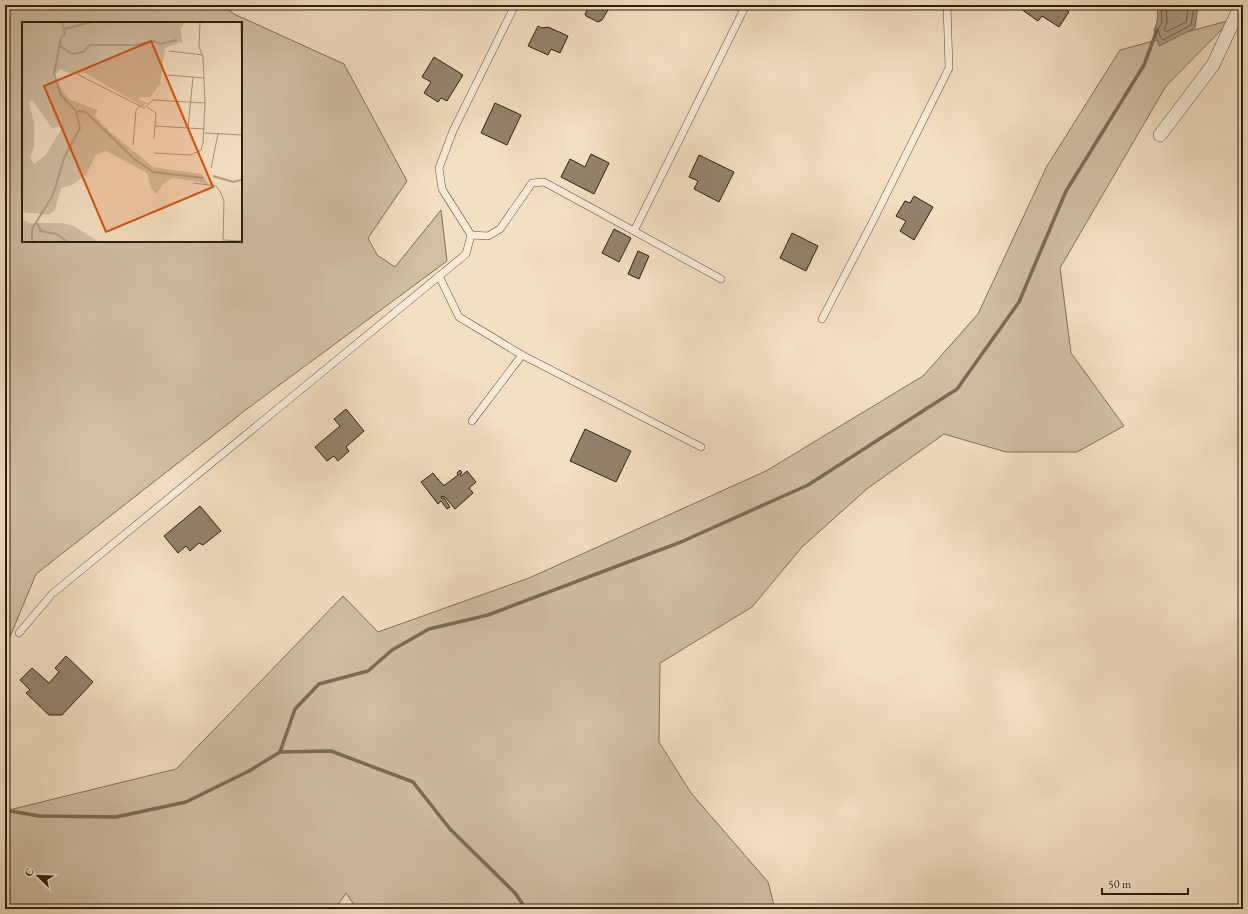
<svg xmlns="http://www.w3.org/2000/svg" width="1248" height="914" viewBox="0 0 1248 914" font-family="'EB Garamond',serif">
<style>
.green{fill:#d1bfa3;stroke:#7e7059;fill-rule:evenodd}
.water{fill:#af9e84;stroke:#7b6c55}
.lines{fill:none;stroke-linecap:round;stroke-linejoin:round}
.shore{stroke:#6e5f4a;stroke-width:1}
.stream{stroke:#7b6c55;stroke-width:3.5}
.building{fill:#93836c;stroke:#2c200f}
.lane-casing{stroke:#5e503c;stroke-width:8}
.street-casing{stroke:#5e503c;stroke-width:14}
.lane{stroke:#f7ead7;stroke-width:7}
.street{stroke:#f7ead7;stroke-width:13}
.inset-river{fill:none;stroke:#af9e84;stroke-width:2}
.inset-road{fill:none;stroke:#a3937a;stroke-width:1}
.view{fill:#d5530c;fill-opacity:0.15;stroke:#d5530c;stroke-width:2}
.inset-edge{fill:none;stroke:#2c200f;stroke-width:2}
</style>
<rect width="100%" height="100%" fill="#f3dfc1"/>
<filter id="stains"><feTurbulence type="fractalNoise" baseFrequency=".005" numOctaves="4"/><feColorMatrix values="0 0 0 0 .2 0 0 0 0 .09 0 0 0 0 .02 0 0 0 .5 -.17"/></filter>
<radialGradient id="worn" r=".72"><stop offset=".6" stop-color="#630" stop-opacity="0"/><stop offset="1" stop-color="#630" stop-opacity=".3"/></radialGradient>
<!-- green -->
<g class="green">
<path d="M5 5H222L234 14 344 64 407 181 368 238 377 255 395 267 441 210 447 261 247 409 36 574 5 649ZM23 23H241V241H23Z"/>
<path d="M1231 20 1166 86 1060 268 1071 353 1124 426 1077 452H1006L944 434 868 488 802 547 752 607 660 663 659 742 691 793 768 882 775 909H357L346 893 335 909H5V811L176 769 343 596 378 632 529 578 766 471 923 376 978 314 1047 166 1120 50Z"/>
</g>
<!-- water -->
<path class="water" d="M1156 5H1198L1195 28 1159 46 1154 30C1158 22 1159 13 1156 5Z"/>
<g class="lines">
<!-- shore -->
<g class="shore">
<path d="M1161 5 1162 22 1158 30 1161 38 1163 40 1191 25 1194 5"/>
<path d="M1166 5 1167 23 1164 30 1166 32 1186 22 1189 5"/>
</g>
<!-- stream -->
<g class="stream">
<path d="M5 21 8 5"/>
<path d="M280 752 295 709 319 684 368 671 392 650 429 629 488 615 681 542 808 485 957 389 1019 302 1066 191 1144 65 1157 30"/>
<path d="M5 810 39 816 116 817 186 802 249 771 280 752 331 751 413 782 450 829 515 893 526 909"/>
</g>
</g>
<!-- building -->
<g class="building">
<path d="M586 5H609L608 7 609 8 602 20 598 22 586 16 585 14 588 8 585 6Z"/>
<path d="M1024 5H1058L1069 12 1059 27 1042 16 1038 21 1021 9Z"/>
<path d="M538 26 542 28 548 27 568 36 560 53 551 49 548 55 528 46Z"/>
<path d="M434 57 463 75 447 101 441 98 438 102 424 93 431 82 422 77Z"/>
<path d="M495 103 521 115 507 145 481 133Z"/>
<path d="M591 154 609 163 594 194 561 177 570 159 585 167Z"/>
<path d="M699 155 734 172 719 202 694 189 698 181 689 177Z"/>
<path d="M914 196 933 207 914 240 900 231 906 221 896 216 905 201 910 203Z"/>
<path d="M614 229 631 238 619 262 602 253Z"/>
<path d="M792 233 818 246 806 271 780 258Z"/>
<path d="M638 251 649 256 639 279 628 274Z"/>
<path d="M346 409 364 431 346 447 349 451 338 461 334 456 327 461 315 447 340 426 334 419Z"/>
<path d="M585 429 631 451 616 482 570 461Z"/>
<path d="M460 470 462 473 460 474 461 476 467 471 476 482 469 488 473 493 455 509 445 497 442 496 441 498H444L450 507 447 509 441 501 438 504 421 482 433 473 443 485H445L458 475 457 473Z"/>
<path d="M200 506 221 531 203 545 199 543 190 551 186 546 178 553 164 536Z"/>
<path d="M66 656 93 682 62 715H49L26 693 30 690 20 680 32 668 49 683 59 672 55 668Z"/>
</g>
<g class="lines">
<defs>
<g id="lane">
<path d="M634 231 721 279"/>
<path d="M471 235 488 236 500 229 532 183 544 182 634 231 746 5"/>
<path d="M439 276 459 317 522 355 701 447"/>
<path d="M822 319 873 221 949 68 947 5"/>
<path d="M472 421 522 355"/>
<path d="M19 633 52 594 466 254 471 235 442 189 439 168 453 131 515 5"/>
</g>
<path id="street" d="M1160 135 1213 65 1241 5"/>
</defs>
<!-- lane casing -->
<use href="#lane" class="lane-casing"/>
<!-- street casing -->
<use href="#street" class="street-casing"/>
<!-- lane -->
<use href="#lane" class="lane"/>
<!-- street -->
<use href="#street" class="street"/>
</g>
<!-- overview -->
<g transform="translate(22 22)">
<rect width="220" height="220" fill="#f3dfc1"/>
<path d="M0 0H163L159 7 160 20 143 26 138 62 128 75H118L117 78 126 81 120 84 63 51H47L38 47 31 56 47 77 76 88 73 94 87 109 131 145 179 152 188 164 177 160 150 156 141 162 135 172 129 167 125 151 84 129 74 133 64 153 50 163 39 166 33 188 27 193 0 190ZM10 78 30 106 41 104 23 134 12 142 8 136 12 124V101L7 80ZM0 197 7 201H40L52 204 77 220H0Z" fill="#d1bfa3" fill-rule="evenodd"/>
<path class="inset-river" d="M43 7 69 0M38 24 50 32 61 30 68 23H113L132 19 138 22 155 18M54 89 64 90 112 137 131 150 182 156M191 154 211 160 219 158M15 201 19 209 34 212 46 220M10 220V207L31 173 42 136 58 106 54 89 39 73 32 52 39 16 43 12 40 0"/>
<path class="inset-road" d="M219 0 220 68M147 29 181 33M55 52 122 86 131 78 183 81M144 53 171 55M125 85 134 91 133 104 183 107M166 106 171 55 182 56M183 111 220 113M132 117 133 104M111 123 114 88 118 84M132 131 168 133 179 128 181 121 183 81 181 35 177 25 178 0M189 146 196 112M171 161 194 164 198 169 202 179 201 220M202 218 220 219"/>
<path class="view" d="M129 19 191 165 84 210 22 64Z"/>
<rect width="220" height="220" class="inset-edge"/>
</g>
<!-- margin -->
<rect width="1248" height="914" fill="none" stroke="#f3dfc1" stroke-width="20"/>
<rect x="6" y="6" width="1236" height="902" fill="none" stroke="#2c200f" stroke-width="2"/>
<rect x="10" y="10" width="1228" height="894" fill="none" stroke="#2c200f"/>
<!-- north arrow -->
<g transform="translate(38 876) rotate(293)" stroke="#f7ead7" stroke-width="3" paint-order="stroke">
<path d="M0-3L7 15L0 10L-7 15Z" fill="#2c200f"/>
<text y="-6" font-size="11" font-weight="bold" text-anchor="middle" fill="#2c200f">С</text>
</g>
<!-- scale -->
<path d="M1102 888v6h86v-6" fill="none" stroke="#2c200f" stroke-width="2"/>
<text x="1108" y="888" font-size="12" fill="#2c200f" stroke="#f7ead7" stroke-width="3" paint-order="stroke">50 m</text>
<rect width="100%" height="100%" filter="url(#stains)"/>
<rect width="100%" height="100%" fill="url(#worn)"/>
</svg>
